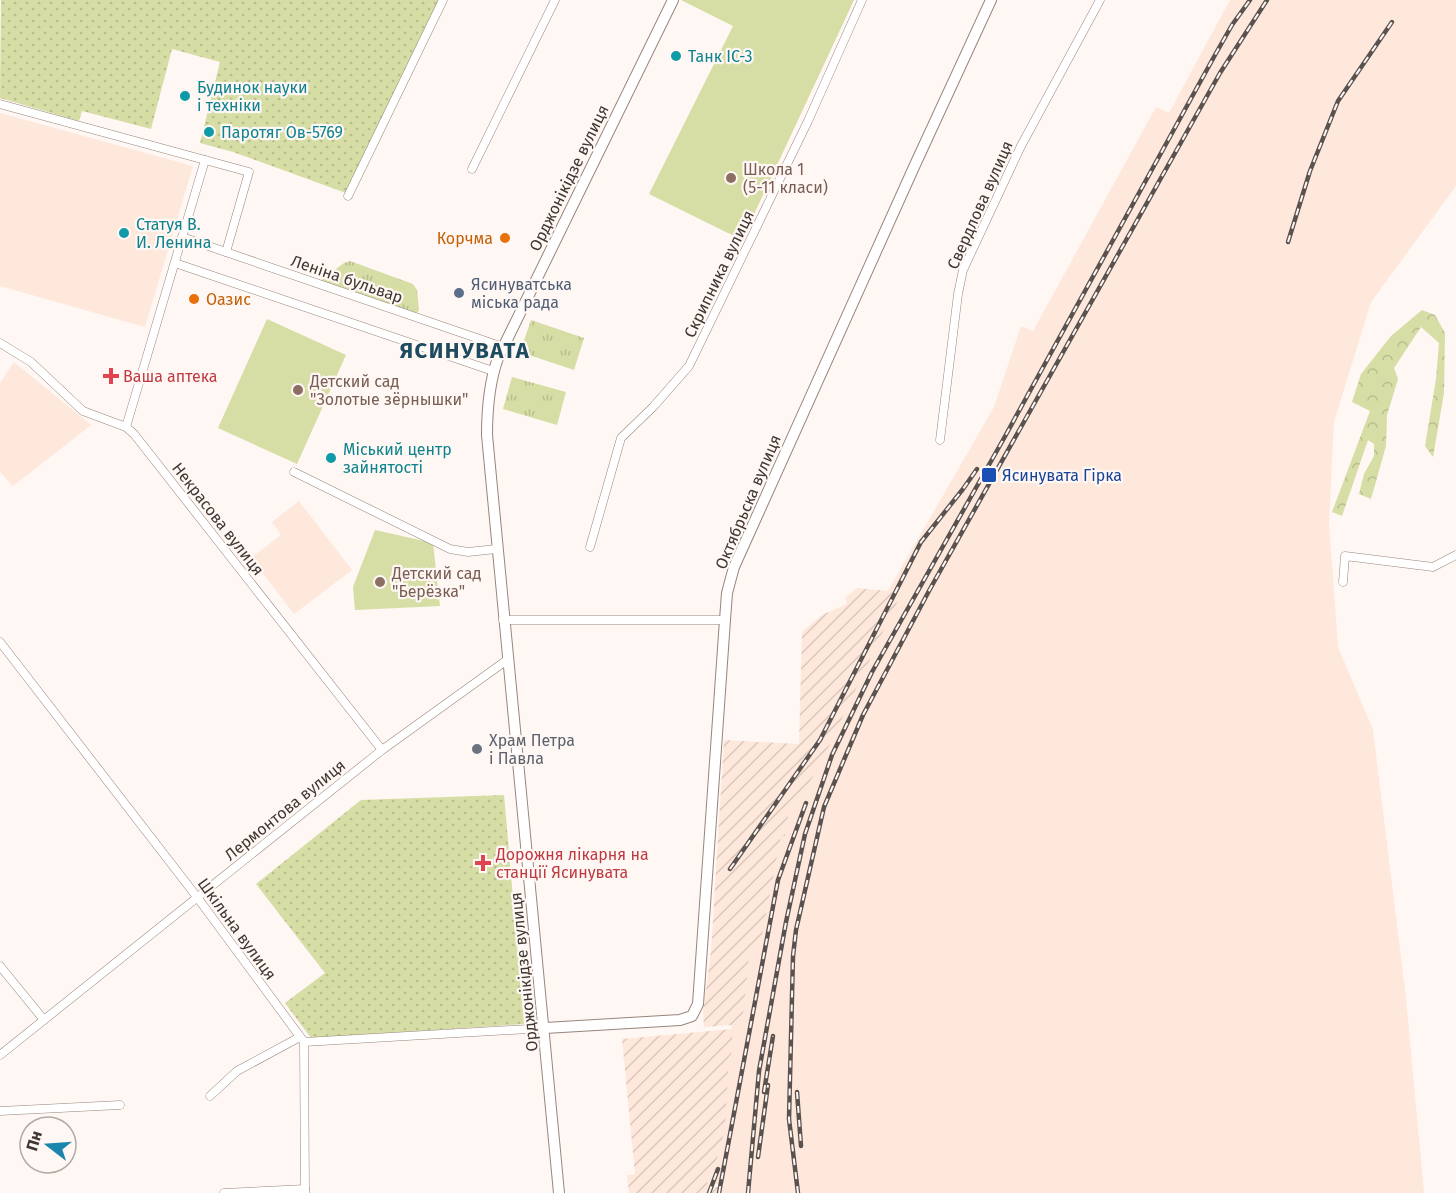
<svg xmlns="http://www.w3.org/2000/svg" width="1456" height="1193" viewBox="0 0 1456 1193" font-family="'Fira Sans',sans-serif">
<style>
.built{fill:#fee7db}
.industrial{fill:url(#industrial-furrows)}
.grass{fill:url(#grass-tufts)}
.forest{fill:url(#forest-crowns)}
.park{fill:url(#park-dots)}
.garden{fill:#d6dda5}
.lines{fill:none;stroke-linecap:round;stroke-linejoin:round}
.street-casing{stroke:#97857b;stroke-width:9}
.secondary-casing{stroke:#97857b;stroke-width:12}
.street{stroke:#fff;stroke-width:8}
.secondary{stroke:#fff;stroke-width:10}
.rail-casing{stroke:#5a524e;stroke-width:4.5}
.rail{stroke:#fff7f3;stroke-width:2;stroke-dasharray:7;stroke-linecap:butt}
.culture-dot{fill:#0f9aa8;stroke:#fff7f3;stroke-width:2}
.education-dot{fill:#8d6e63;stroke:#fff7f3;stroke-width:2}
.food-dot{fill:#e8710a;stroke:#fff7f3;stroke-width:2}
.service-dot{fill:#5c6f8a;stroke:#fff7f3;stroke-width:2}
.health-dot{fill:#e0444e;stroke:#fff7f3;stroke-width:2}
.transit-dot{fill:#1a4fb4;stroke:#fff7f3;stroke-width:2}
.worship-dot{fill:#6b7280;stroke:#fff7f3;stroke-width:2}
.labels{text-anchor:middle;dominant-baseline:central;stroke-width:4.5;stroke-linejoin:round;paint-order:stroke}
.culture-label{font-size:16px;fill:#0d838f;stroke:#fff7f3;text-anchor:start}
.education-label{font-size:16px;fill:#785e54;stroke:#fff7f3;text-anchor:start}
.street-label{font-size:16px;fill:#3f3733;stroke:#fff7f3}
.food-label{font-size:16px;fill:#c56008;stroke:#fff7f3;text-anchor:end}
.service-label{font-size:16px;fill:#4e5e75;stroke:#fff7f3;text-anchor:start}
.health-label{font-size:16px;fill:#be3a42;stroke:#fff7f3;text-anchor:start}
.transit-label{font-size:16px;fill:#164399;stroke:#fff7f3;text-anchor:start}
.worship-label{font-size:16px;fill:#5b616d;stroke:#fff7f3;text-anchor:start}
.district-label{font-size:22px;font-weight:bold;letter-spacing:1.5px;fill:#1d4b5f;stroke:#fff7f3}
</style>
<defs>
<pattern id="industrial-furrows" width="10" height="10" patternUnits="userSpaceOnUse" patternTransform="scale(1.5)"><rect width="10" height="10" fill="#fee7db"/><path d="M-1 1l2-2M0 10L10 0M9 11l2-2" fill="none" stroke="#dbc7bc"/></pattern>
<pattern id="grass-tufts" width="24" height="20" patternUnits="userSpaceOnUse" patternTransform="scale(1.5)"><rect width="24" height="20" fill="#d6dda5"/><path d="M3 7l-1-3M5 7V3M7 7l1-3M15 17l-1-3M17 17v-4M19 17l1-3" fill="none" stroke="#b9be8e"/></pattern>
<pattern id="forest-crowns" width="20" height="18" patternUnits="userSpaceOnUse" patternTransform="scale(1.5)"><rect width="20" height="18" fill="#d6dda5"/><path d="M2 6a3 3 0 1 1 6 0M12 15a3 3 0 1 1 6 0" fill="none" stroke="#b9be8e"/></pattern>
<pattern id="park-dots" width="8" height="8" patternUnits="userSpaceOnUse" patternTransform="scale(1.5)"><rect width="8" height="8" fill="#d6dda5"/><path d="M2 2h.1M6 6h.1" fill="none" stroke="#b9be8e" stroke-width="1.8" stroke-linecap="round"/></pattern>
</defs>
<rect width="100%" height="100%" fill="#fff7f3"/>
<!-- built -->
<g class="built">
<path d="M1230 0H1456V186L1371 302 1334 422 1329 523 1338 647 1373 730 1406 998 1424 1193H725V1185L707 1183 719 1154 729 1055 731 1054 732 1025 743 1015 749 957 760 946 781 836H785L788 816 888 591 994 407 1021 326 1033 331 1156 107 1169 113Z"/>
<path d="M0 113 193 166 145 327 0 286Z"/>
<path d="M14 362 91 425 13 486 0 472V383Z"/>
<path d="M299 501 352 570 294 614 251 558 281 535 272 522Z"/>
</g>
<!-- industrial -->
<g class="industrial">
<path d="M857 588 888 591 900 596 819 767 788 816 785 836H781L760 946 749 957 743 1015 732 1025 704 1027 703 1012 711 951 724 740 799 744 802 632 822 615 847 604 845 598Z"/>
<path d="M733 1029 731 1055 729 1056 725 1126 719 1154 707 1183 712 1186 721 1188 726 1185 725 1193H629L627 1175 635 1174 622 1039Z"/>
</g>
<!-- grass -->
<g class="grass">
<path d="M350 261 413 284 417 290 419 310 417 313 320 281 344 263Z"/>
<path d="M531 320 584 338 574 370 520 352Z"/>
<path d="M512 377 566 392 557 425 503 409Z"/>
</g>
<!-- forest -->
<path class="forest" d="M1422 310 1435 315 1445 333 1444 393 1433 457 1425 446 1436 379 1439 343 1421 327 1394 368 1398 379 1387 415 1386 446 1371 499 1359 494 1364 474 1374 456V444L1368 440 1342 516 1332 512 1370 411 1352 402 1361 374 1391 336Z"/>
<!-- park -->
<g class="park">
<path d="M1 0H439L346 193 233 152 200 143 220 62 172 49 151 129 82 111 79 121 0 98Z"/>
<path d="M504 795 524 1024 311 1038 285 1003 325 973 256 884 361 800Z"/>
</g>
<!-- garden -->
<g class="garden">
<path d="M681 0H854L742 240 649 194 733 26Z"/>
<path d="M267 319 346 355 297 464 218 428Z"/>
<path d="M375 530 433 543 440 606 355 610 353 587Z"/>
</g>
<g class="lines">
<defs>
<g id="street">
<path d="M0 104 249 172 226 252"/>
<path d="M472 169 555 0"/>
<path d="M348 196 443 0"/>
<path d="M182 237 503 347"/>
<path d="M175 263 493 371"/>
<path d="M0 343 31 362 83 411 126 427 134 434 382 750"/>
<path d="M126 427 205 160"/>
<path d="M940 440 958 294 963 270 1021 146 1100 0"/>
<path d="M294 472 450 549 468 552 496 549"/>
<path d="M590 547 621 438 653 407 689 366 808 121 862 0"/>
<path d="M1343 582 1345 556 1433 567 1456 555"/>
<path d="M503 620H725"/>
<path d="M0 642 197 897 304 1042 545 1028"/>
<path d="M0 966 44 1020"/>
<path d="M304 1042 305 1193"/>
<path d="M0 1055 382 750 507 660"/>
<path d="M210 1096 237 1071 300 1037"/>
<path d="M0 1111 120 1105"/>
<path d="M224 1193 305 1189"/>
</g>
<g id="secondary">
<path d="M545 1028 680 1020 692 1016 698 1004 725 620 727 593 734 567 914 167 991 0"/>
<path d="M559 1193C537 940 509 688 487 435 487 409 489 383 498 358L673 0"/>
</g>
</defs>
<!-- street casing -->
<use href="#street" class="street-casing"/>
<!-- secondary casing -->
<use href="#secondary" class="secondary-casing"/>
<!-- street -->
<use href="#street" class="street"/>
<!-- secondary -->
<use href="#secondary" class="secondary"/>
<defs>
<g id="rail">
<path d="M1288 242 1310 171 1338 101 1392 22"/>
<path d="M730 869 820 740 921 542 963 489 977 469"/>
<path d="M764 1092 773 1036"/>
<path d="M797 1092 801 1146"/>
<path d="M758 1157 768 1085"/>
<path d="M709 1193 718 1169"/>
<path d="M719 1193 778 880 806 803"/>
<path d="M748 1193 759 1071 786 922 805 834 832 755 872 672 1003 440 1215 55 1232 25 1250 0"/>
<path d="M798 1193 789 1119 793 956 796 930 824 807 863 715 930 589 1220 73 1267 0"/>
</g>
</defs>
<!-- rail casing -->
<use href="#rail" class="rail-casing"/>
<!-- rail -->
<use href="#rail" class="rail"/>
</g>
<!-- markers -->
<g class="culture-dot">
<circle cx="676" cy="56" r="6"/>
<circle cx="185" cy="96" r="6"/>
<circle cx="209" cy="132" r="6"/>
<circle cx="124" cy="233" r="6"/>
<circle cx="331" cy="458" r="6"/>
</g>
<g class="education-dot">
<circle cx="731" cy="178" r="6"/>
<circle cx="298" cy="390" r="6"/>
<circle cx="380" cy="582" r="6"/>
</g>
<g class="food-dot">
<circle cx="505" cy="238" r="6"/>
<circle cx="194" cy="299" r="6"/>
</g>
<circle class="service-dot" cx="459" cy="293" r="6"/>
<g class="health-dot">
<path d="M108 367h6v6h6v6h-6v6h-6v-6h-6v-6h6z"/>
<path d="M480 854h6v6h6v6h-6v6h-6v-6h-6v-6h6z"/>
</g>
<rect class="transit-dot" x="981" y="467" width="16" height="16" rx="3"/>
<circle class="worship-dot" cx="477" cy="749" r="6"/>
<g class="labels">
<!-- culture labels -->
<g class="culture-label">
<text x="688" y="56">Танк ІС-3</text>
<text x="197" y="87">Будинок науки<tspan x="197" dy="18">і техніки</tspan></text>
<text x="221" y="132">Паротяг Ов-5769</text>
<text x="136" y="224">Статуя В.<tspan x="136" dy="18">И. Ленина</tspan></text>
<text x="343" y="449">Міський центр<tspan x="343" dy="18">зайнятості</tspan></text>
</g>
<!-- education labels -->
<g class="education-label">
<text x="743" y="169">Школа 1<tspan x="743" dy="18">(5-11 класи)</tspan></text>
<text x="310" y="381">Детский сад<tspan x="310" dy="18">"Золотые зёрнышки"</tspan></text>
<text x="392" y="573">Детский сад<tspan x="392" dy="18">"Берёзка"</tspan></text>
</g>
<!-- street labels -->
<g class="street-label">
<text transform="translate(569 178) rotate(-64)">Орджонікідзе вулиця</text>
<text transform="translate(980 205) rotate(-66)">Свердлова вулиця</text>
<text transform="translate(719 274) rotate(-64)">Скрипника вулиця</text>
<text transform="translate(347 279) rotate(19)">Леніна бульвар</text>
<text transform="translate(748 502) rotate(-67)">Октябрьска вулиця</text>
<text transform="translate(218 519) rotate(52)">Некрасова вулиця</text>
<text transform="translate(285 810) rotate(-39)">Лермонтова вулиця</text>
<text transform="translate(237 929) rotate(54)">Шкільна вулиця</text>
<text transform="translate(524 972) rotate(-96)">Орджонікідзе вулиця</text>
</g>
<!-- food labels -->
<g class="food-label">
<text x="493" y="238">Корчма</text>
<text x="206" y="299" text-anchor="start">Оазис</text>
</g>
<!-- service labels -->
<g class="service-label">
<text x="471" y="284">Ясинуватська<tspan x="471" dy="18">міська рада</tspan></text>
</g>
<!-- health labels -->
<g class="health-label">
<text x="123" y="376">Ваша аптека</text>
<text x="496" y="854">Дорожня лікарня на<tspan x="496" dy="18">станції Ясинувата</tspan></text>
</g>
<!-- transit labels -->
<g class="transit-label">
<text x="1002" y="475">Ясинувата Гірка</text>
</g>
<!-- worship labels -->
<g class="worship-label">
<text x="489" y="740">Храм Петра<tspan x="489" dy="18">і Павла</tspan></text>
</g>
<!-- district labels -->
<g class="district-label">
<text x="465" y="350">ЯСИНУВАТА</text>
</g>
</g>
<!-- north arrow -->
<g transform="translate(48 1145) rotate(287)"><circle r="28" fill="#fff7f3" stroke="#b2aaa6" stroke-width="1.5"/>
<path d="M0-4.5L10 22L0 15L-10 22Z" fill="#1a86ae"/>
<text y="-9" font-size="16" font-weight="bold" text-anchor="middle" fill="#3f3733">Пн</text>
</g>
</svg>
